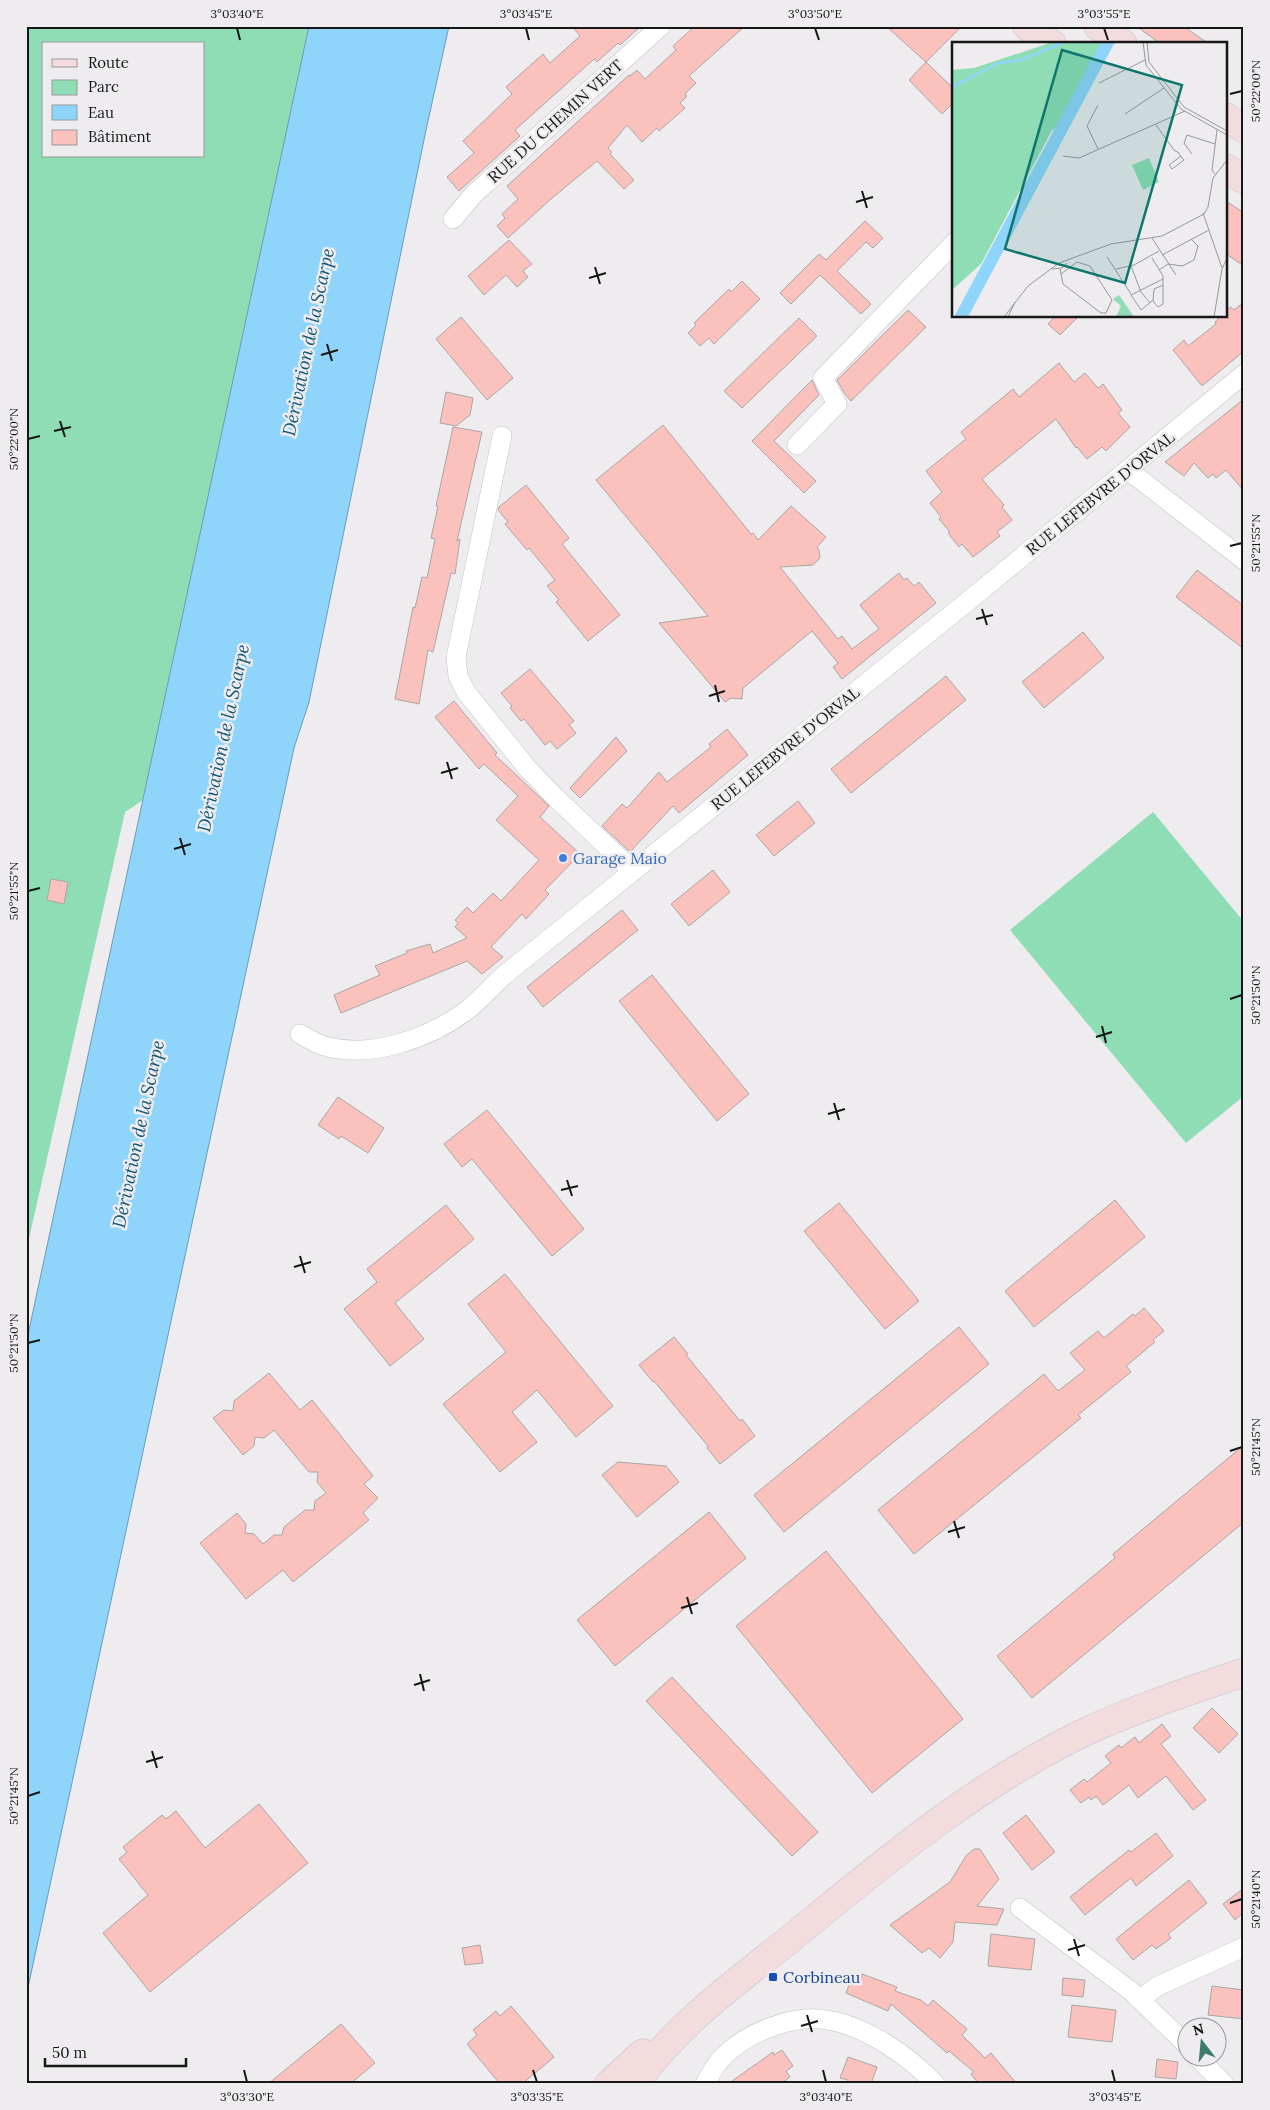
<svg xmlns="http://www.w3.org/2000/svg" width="1270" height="2110" viewBox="0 0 1270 2110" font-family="Lora,serif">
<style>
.green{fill:#8eddb4;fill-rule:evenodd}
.water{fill:#8fd5fb;stroke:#6b9cb7}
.building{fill:#fbc1bd;stroke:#aaa6a6}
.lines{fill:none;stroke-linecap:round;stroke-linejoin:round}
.street-casing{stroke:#c3c1c4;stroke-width:20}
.secondary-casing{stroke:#c3c1c4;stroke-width:29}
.street{stroke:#fff;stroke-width:19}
.secondary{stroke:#f3dcde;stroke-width:28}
.ticks{fill:none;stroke:#181718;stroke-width:2}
.shop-dot{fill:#3f7fe0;stroke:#eeecef;stroke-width:2}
.transit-dot{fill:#1a4fb4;stroke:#eeecef;stroke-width:2}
.labels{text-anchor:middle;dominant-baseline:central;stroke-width:5;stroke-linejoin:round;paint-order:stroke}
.street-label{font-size:16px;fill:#181718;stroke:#eeecef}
.shop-label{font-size:16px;fill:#366cbe;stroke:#eeecef;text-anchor:start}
.transit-label{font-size:16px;fill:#164399;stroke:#eeecef;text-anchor:start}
.water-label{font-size:18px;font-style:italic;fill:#105878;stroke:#eeecef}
.inset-river{fill:none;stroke:#8fd5fb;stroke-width:2.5}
.inset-road{fill:none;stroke:#989799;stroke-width:1}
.view{fill:#0f766e;fill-opacity:0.15;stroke:#0f766e;stroke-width:2.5}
.inset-edge{fill:none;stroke:#181718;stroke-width:2.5}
.neatline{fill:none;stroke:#181718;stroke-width:2}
.ticks-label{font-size:12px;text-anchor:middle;fill:#181718}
</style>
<rect width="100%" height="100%" fill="#eeecef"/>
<!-- green -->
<g class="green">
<path d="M26 26H421L270 716 125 812 26 1252ZM44 44H204V156H44Z"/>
<path d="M1153 812 1244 922V1096L1186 1143 1010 930Z"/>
</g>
<!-- water -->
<path class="water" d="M309 26H449L426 130 309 702 294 748 26 1997V1344Z"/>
<!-- building -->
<g class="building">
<path d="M572 26H641L620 45 618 43 597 62 594 59 563 87 515 130 520 136 459 191 447 177 474 153 463 141 512 94 506 87 543 54 550 63 580 36Z"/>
<path d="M695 26H745L689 76 696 83 685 94 687 96 680 103 685 108 659 131 657 128 642 142 627 125 608 148 612 152 610 154 634 180 624 189 597 161 551 199 508 238 497 226 505 218 502 214 518 199 507 186 629 75 630 76 637 70 645 79 676 50 673 46Z"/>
<path d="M886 26H962L926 62 954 89V102L942 114 909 80 926 62Z"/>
<path d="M1136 26H1183L1209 44H1161Z"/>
<path d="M1226 201 1244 213V266L1226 254Z"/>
<path d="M865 221 883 238 873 248 866 242 837 271 871 304 861 314 820 275 791 304 780 293 819 254 826 260Z"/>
<path d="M509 240 532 264 523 271 528 277 517 287 506 275 484 295 468 276Z"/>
<path d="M742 281 760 299 714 344 709 338 700 346 688 333 696 325 694 323 729 289 731 292Z"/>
<path d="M1244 302V351L1202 386 1173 350 1184 340 1188 346 1216 324 1215 322 1221 316H1226V311L1231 307 1234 310Z"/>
<path d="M908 310 926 327 851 401 845 394 837 380Z"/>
<path d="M1055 316H1079L1060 335 1048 324Z"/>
<path d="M461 317 513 378 487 400 436 339Z"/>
<path d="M799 318 817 336 742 408 724 391Z"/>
<path d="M1059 363 1074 382 1085 373 1098 388 1103 384 1122 410 1118 413 1130 427 1106 451 1102 447 1087 459 1077 447 1076 448 1056 419 982 479 1004 505 1002 507 1012 520 997 532 1000 536 973 557 962 544 959 547 948 533 950 532 939 519 941 517 930 503 942 492 926 471 966 439 961 432 1013 389 1019 397Z"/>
<path d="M812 380 819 395 774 441 816 481 804 493 752 441Z"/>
<path d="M446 392 473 398 470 415 456 426 440 423Z"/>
<path d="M1244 399V491L1226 470 1216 478 1213 474 1208 478 1194 463 1184 476 1165 462Z"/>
<path d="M663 425 751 534 753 533 758 540 791 506 826 537 817 547 819 550 820 558 813 565 780 567 838 639 842 636 852 649 879 629 860 605 899 573 904 580 907 578 914 586 919 582 936 603 842 679 833 667 838 663 812 631 748 684 743 688 742 699 731 698 725 702 659 623 708 616 596 480Z"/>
<path d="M453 427 482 432 457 541 460 539 455 574 451 573 433 652 428 650 419 704 395 699 413 607 415 608 422 577 427 578 435 539 431 538 438 506H436Z"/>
<path d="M526 485 569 538 562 544 620 615 588 641 556 602 559 600 547 586 555 580 529 548 527 550 505 524 508 522 498 510 499 507Z"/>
<path d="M1197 570 1244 606V649L1176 597Z"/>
<path d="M1083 632 1104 658 1044 708 1022 682Z"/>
<path d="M530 669 574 721 569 725 576 733 557 749 550 741 545 745 524 719 521 721 510 708 512 706 501 693Z"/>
<path d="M946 676 966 700 851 793 831 769Z"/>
<path d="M454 701 497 753 495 755 549 806 540 817 580 854 545 890 549 894 526 919 522 914 491 947 503 957 482 974 467 961 341 1013 334 995 380 975 375 966 407 953 406 951 430 944 433 953 467 938 455 927 458 923 455 920 467 907 473 913 493 893 501 901 539 860 496 820 518 796 484 764 479 769 435 717Z"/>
<path d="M727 729 748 755 679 813 673 806 630 852 602 826 622 804 627 808 659 772 667 782 711 747 709 744Z"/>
<path d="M616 737 627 751 580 798 570 788Z"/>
<path d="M798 801 815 823 774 856 756 835Z"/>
<path d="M713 870 730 892 689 926 671 904Z"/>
<path d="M51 879 68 882 64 904 47 900Z"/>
<path d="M622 910 638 930 543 1007 527 987Z"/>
<path d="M652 975 749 1094 717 1121 619 1001Z"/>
<path d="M338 1097 384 1128 368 1153 341 1136 339 1139 318 1125Z"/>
<path d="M487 1110 584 1229 552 1256 472 1159 462 1167 444 1144Z"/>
<path d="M1115 1200 1145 1237 1034 1327 1005 1291Z"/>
<path d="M839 1203 919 1301 885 1329 804 1231Z"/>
<path d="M446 1205 474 1239 395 1303 424 1339 390 1366 344 1309 377 1282 367 1269Z"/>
<path d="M505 1274 613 1406 576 1437 537 1390 512 1412 537 1442 500 1472 443 1404 506 1352 468 1304Z"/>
<path d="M1144 1308 1164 1331 1153 1340 1155 1342 1126 1366 1131 1372 1078 1415 1081 1418 914 1554 878 1510 1044 1374 1058 1391 1085 1370 1070 1353 1098 1331 1104 1338 1133 1314 1135 1316Z"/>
<path d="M959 1327 989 1364 784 1532 754 1495Z"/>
<path d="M674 1337 688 1354 686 1355 740 1421 742 1419 755 1436 720 1464 707 1448 708 1446 654 1381 653 1382 639 1365Z"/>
<path d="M269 1373 300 1410 312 1400 373 1476 364 1484 378 1498 363 1513 369 1520 293 1582 283 1570 246 1599 200 1543 237 1513 246 1524 245 1533 254 1534 263 1544 274 1535H282L284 1527 305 1510H314L315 1501 326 1493 317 1482 318 1472H309L274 1430 264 1438 255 1437 254 1446 243 1455 213 1418 224 1410 233 1411 234 1401Z"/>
<path d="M1244 1445V1522L1032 1698 997 1656 1115 1558 1113 1554Z"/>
<path d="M618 1462 666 1466 679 1482 637 1517 602 1475Z"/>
<path d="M709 1512 746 1558 615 1666 577 1620Z"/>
<path d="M826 1551 963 1719 872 1793 736 1626Z"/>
<path d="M672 1677 818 1832 792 1856 646 1701Z"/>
<path d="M1212 1708 1238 1734 1219 1753 1193 1728Z"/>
<path d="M1162 1724 1171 1736 1161 1744 1206 1800 1193 1810 1166 1776 1138 1798 1129 1785 1103 1805 1096 1796 1091 1800 1089 1797 1081 1803 1070 1790 1084 1779 1087 1782 1111 1763 1105 1756 1119 1745 1121 1748 1135 1737 1139 1743Z"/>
<path d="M259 1804 308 1863 150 1992 103 1933 148 1895 119 1859 127 1852 123 1847 162 1815 166 1819 176 1811 205 1848Z"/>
<path d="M1026 1815 1055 1852 1032 1870 1003 1833Z"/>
<path d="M1156 1833 1173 1856 1136 1886 1131 1878 1085 1915 1070 1897 1129 1850 1131 1852Z"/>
<path d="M974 1849H980L999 1879 977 1906 1004 1909 997 1925 955 1922 953 1942 940 1958 929 1948 922 1953 890 1925 950 1882 966 1856Z"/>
<path d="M1189 1880 1207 1903 1168 1934 1171 1938 1156 1949 1152 1945 1133 1960 1116 1939Z"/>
<path d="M1244 1888V1912L1235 1920 1223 1904Z"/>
<path d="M991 1934 1035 1939 1031 1970 988 1966Z"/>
<path d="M480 1945 483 1963 465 1965 462 1948Z"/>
<path d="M862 1974 897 1987 895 1991 921 2000 928 2006 933 2000 967 2029 962 2035 985 2058 991 2053 1017 2084H979L971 2074 974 2072 949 2051 947 2053 891 2004 888 2011 846 1993 853 1975 861 1978Z"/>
<path d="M1063 1978 1085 1980 1083 1997 1062 1995Z"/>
<path d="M1212 1986 1244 1990V2019L1208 2015Z"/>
<path d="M1072 2005 1116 2010 1112 2042 1068 2037Z"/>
<path d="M511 2006 554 2057 522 2084H500L467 2044 477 2035 473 2030 496 2011 500 2016Z"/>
<path d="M341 2024 375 2063 350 2084H268Z"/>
<path d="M782 2050 793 2066 786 2071 790 2077 781 2084H728L773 2052 774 2055Z"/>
<path d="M848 2057 877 2067 871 2084H847L848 2080 840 2078Z"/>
<path d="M1157 2059 1178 2062 1176 2079 1155 2077Z"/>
</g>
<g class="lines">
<defs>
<g id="street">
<path d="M453 219 474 194 661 26"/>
<path d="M502 436 456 657 458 676 466 692 528 769 556 798 633 871"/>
<path d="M797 445 837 404 823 378 954 243"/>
<path d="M1128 470 1244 560"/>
<path d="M300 1034C309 1039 318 1045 328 1047 373 1058 430 1038 466 1011 482 999 493 984 508 972L967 602 1244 374"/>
<path d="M1020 1908 1131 1991 1188 2046"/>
<path d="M1140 1999 1158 1986 1244 1947"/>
<path d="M1198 2058 1224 2084"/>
<path d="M705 2084C710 2075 715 2065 722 2058 746 2033 792 2014 827 2020 866 2026 909 2056 935 2084"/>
</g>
<g id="secondary">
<path d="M1027 26 1052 44"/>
<path d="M1098 26 1123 44"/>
<path d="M1226 117 1244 129"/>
<path d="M1226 168 1244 180"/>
<path d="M609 2084 643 2053"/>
<path d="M635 2084C676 2025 734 1984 789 1940 883 1863 975 1785 1085 1732 1136 1708 1190 1691 1244 1672"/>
</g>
</defs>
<!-- street casing -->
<use href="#street" class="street-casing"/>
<!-- secondary casing -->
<use href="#secondary" class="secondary-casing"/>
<!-- street -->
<use href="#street" class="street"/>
<!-- secondary -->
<use href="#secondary" class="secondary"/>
</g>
<!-- ticks -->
<path class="ticks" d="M237 28 240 40M526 28 529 40M815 28 819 40M1104 28 1108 40M1230 94 1242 91M862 191 867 208M856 202 873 197M595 267 600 284M589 278 606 273M327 344 332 361M321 355 338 350M60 421 65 437M54 431 71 427M28 439 40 436M1230 546 1242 543M982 609 987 625M976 619 993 615M715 685 719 702M709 696 725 691M447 762 452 779M441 773 458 768M180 838 185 855M174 849 191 844M28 891 40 888M1230 999 1242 995M1102 1026 1106 1043M1096 1037 1112 1032M834 1103 839 1120M828 1114 845 1109M567 1180 572 1196M561 1190 578 1186M300 1256 305 1273M294 1267 311 1262M28 1343 40 1340M1230 1451 1242 1447M954 1521 959 1538M948 1532 965 1527M687 1597 692 1614M681 1608 698 1603M420 1674 424 1691M414 1685 430 1680M152 1751 157 1768M146 1762 163 1757M28 1796 40 1792M1230 1903 1242 1899M1074 1939 1079 1956M1068 1950 1085 1945M807 2015 812 2032M801 2026 818 2021M244 2070 247 2082M533 2070 537 2082M823 2070 826 2082M1112 2070 1115 2082"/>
<!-- markers -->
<circle class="shop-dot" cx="563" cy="858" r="5"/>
<rect class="transit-dot" x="768" y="1972" width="10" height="10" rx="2.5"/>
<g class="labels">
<!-- street labels -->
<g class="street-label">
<text transform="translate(555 121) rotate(-42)">RUE DU CHEMIN VERT</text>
<text transform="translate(1100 493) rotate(-39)">RUE LEFEBVRE D'ORVAL</text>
<text transform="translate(785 748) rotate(-39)">RUE LEFEBVRE D'ORVAL</text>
</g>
<!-- shop labels -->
<g class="shop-label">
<text x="573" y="858">Garage Maio</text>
</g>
<!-- transit labels -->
<g class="transit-label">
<text x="783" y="1977">Corbineau</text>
</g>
<!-- water labels -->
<g class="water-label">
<text transform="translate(308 342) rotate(-78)">Dérivation de la Scarpe</text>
<text transform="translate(223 738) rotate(-78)">Dérivation de la Scarpe</text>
<text transform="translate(138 1134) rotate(-78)">Dérivation de la Scarpe</text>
</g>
</g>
<!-- overview -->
<g transform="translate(952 42)">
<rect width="275" height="275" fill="#eeecef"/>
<path d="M101 0H161L116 83 100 88 29 222 0 248V28L22 26ZM197 116 207 140 191 148 180 123ZM167 253 182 275H164L169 264 161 257Z" fill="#8eddb4"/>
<path d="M149 0H163L16 275H2Z" fill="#8fd5fb"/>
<path class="inset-river" d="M0 45 47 21 69 18 113 0"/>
<path class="inset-road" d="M191 0 194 23 229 67 275 93M195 0 197 20 232 65 275 89M147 41 193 18M146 63 135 84 146 107M173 72 212 46M204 83 222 108 227 111V112L232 118 220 127 217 123 229 114M240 112 232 101 235 93 263 102M111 114 127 116 233 69M263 132 260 128 265 88M251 171 270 226M200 196 224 233M210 213 257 188M155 215 179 252M200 216 211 234V262L206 265 201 259 202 247 211 243M179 224 189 250 198 261M100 227 110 226 115 221M108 227 111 242 149 271H154L160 258 138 224 125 220 109 232M164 227 182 223 207 209M207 228 216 222 230 224 242 218 246 204 239 197M201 258 189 268 179 253 211 237M52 275 76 244 107 221 159 202 210 194 252 172 256 165 261 136 275 118M56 275 63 260M262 275 270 227 275 216"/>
<path class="view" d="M110 8 230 43 173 241 53 207Z"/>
<rect width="275" height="275" class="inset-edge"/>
</g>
<!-- border -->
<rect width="1270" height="2110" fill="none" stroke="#eeecef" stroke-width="55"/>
<!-- legend -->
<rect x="42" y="42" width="162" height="115" fill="#eeecef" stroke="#989799"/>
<rect x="52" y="59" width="25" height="8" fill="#f3dcde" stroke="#989799"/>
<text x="88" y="68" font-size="15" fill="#181718">Route</text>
<rect x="52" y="80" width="25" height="15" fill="#8eddb4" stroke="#989799"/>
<text x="88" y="92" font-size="15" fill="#181718">Parc</text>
<rect x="52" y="105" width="25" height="15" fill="#8fd5fb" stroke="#989799"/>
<text x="88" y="118" font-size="15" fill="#181718">Eau</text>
<rect x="52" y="130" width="25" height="15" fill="#fbc1bd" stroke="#989799"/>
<text x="88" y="142" font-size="15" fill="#181718">Bâtiment</text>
<!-- north arrow -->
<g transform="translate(1202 2042) rotate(344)"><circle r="24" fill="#eeecef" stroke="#989799"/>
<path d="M0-4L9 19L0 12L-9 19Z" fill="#3c7d6c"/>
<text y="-8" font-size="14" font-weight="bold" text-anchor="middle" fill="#181718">N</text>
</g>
<!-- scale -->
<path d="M45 2058v8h141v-8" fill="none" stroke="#181718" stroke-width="2.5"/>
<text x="52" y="2058" font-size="15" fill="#181718" stroke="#eeecef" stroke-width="4" paint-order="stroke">50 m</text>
<rect x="28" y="28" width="1214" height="2054" class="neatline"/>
<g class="ticks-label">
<text x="237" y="18">3°03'40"E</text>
<text x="526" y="18">3°03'45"E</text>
<text x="815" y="18">3°03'50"E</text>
<text x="1104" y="18">3°03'55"E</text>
<text transform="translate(1256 91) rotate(-90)" y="4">50°22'00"N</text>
<text transform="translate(14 439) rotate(-90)" y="4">50°22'00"N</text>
<text transform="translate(1256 543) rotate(-90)" y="4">50°21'55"N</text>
<text transform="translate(14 891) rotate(-90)" y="4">50°21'55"N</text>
<text transform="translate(1256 995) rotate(-90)" y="4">50°21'50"N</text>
<text transform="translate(14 1343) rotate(-90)" y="4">50°21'50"N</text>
<text transform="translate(1256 1447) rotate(-90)" y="4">50°21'45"N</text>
<text transform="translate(14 1796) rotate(-90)" y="4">50°21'45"N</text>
<text transform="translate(1256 1899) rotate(-90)" y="4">50°21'40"N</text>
<text x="247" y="2101">3°03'30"E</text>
<text x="537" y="2101">3°03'35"E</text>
<text x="826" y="2101">3°03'40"E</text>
<text x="1115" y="2101">3°03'45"E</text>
</g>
</svg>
